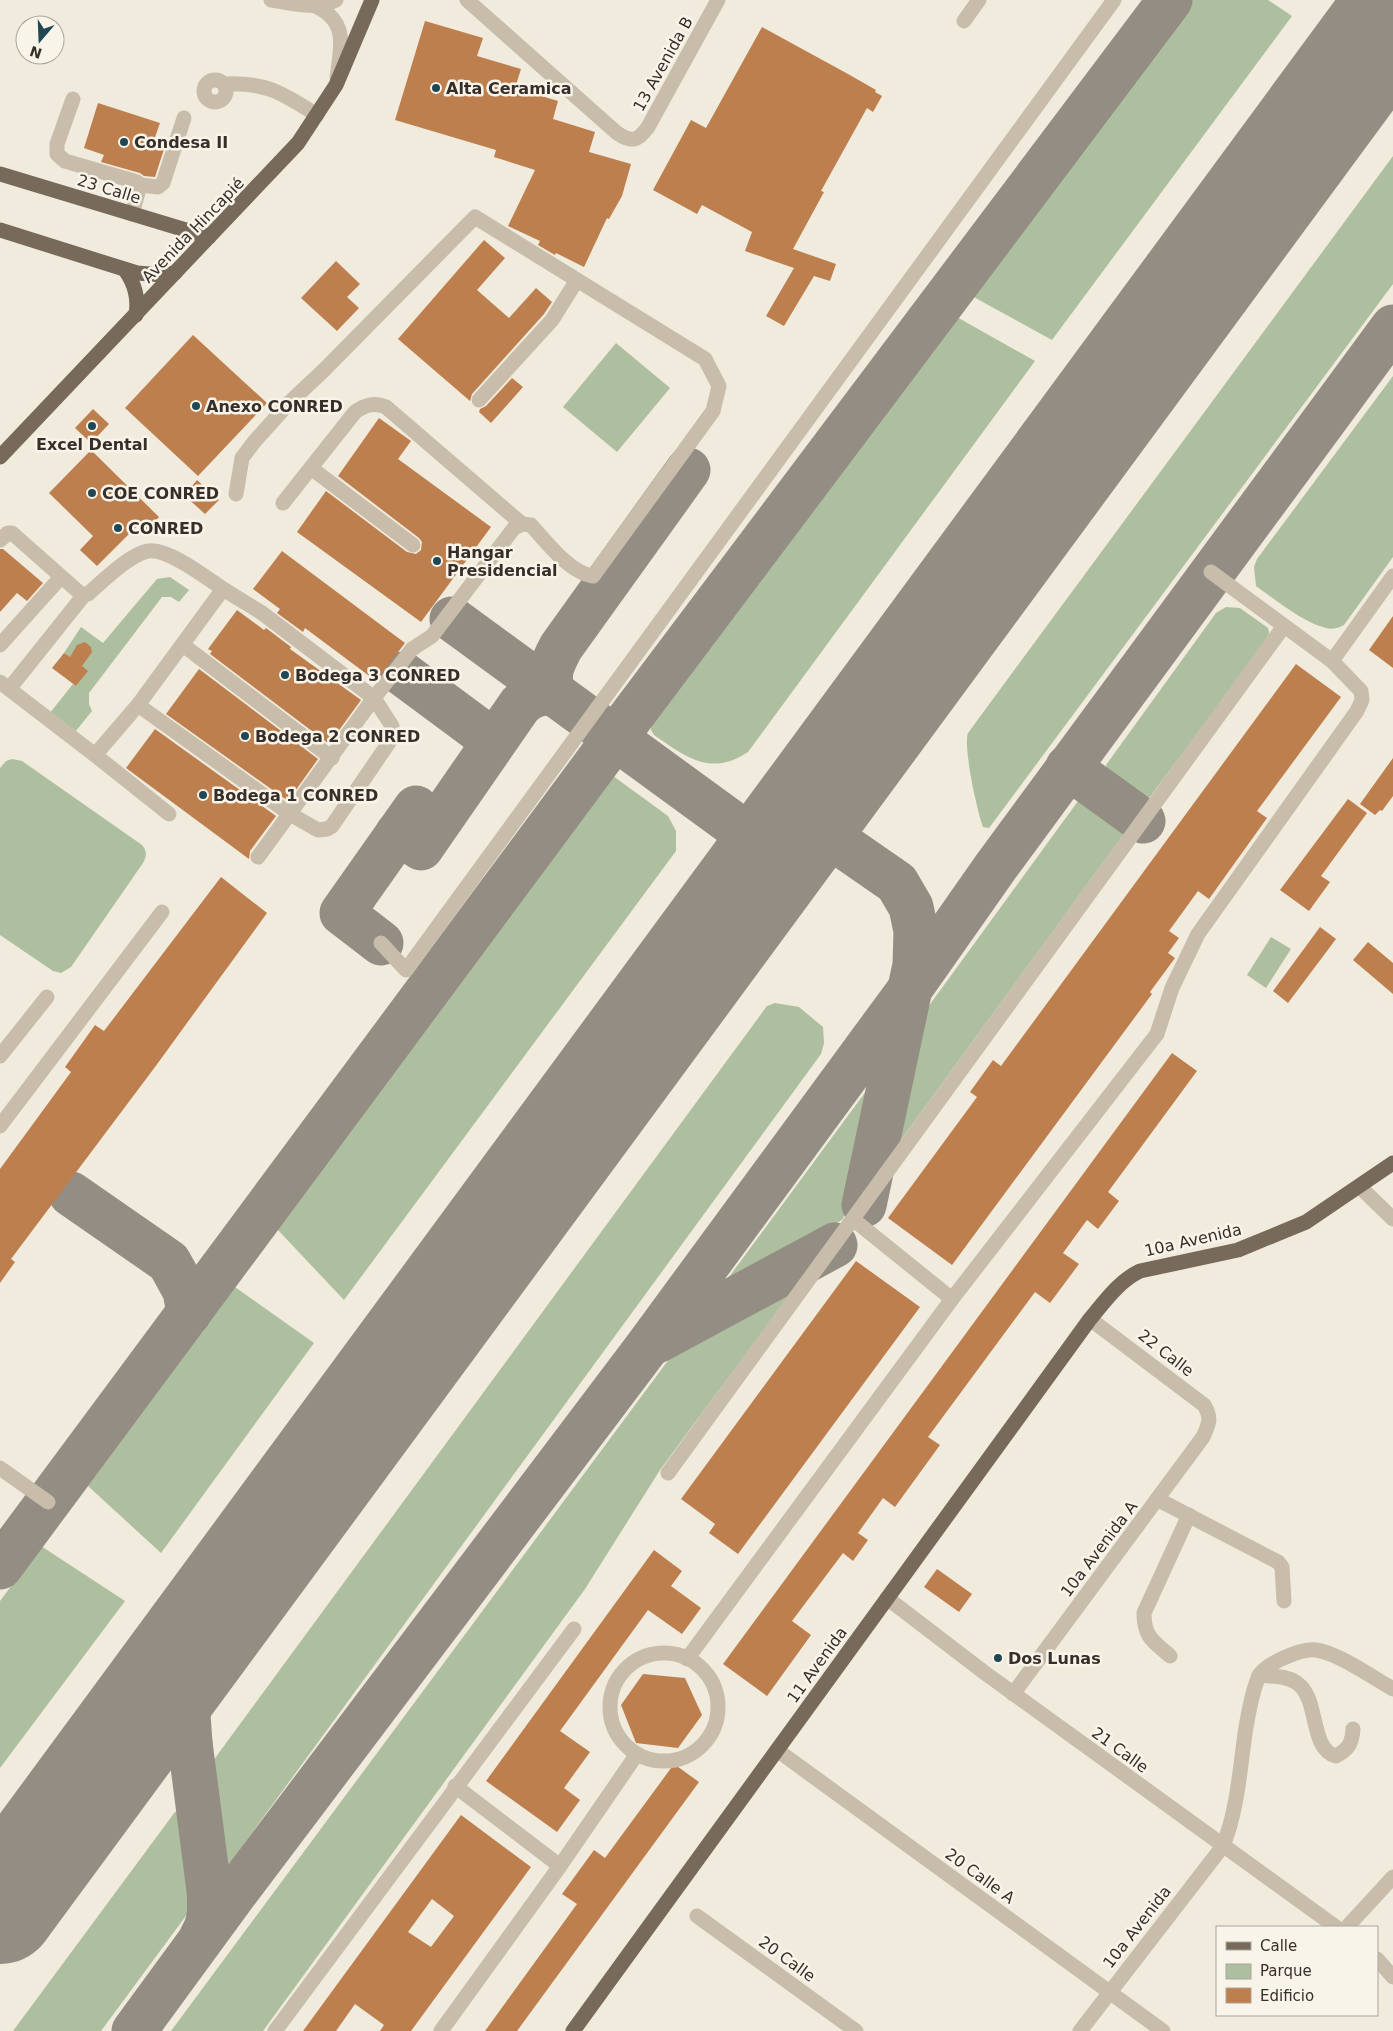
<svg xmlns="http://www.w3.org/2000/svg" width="1393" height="2031" viewBox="0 0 1393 2031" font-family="'DejaVu Sans',sans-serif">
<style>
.green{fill:#adbf9e}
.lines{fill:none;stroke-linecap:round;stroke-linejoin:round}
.taxiway{stroke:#938d83;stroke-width:45}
.runway{stroke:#938d83;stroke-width:112}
.building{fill:#be7f4e;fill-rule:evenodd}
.minor{stroke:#c8bdaa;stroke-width:15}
.major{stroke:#776a5b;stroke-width:15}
.poi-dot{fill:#214754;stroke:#f8f4e9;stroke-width:2}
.labels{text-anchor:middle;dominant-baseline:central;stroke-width:5;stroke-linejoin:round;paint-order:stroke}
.street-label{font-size:16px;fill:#362f29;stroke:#f8f4e9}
.poi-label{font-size:16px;font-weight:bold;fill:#362f29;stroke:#f8f4e9;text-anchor:start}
</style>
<rect width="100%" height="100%" fill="#f0ebdd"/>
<!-- green -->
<g class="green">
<path d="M1189 0H1268L1292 16 1052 340 970 295Z"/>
<path d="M1393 156V284L989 828 983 827C977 811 963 747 968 733Z"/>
<path d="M955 316 1035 361 748 752C711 777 686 757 654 735L651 730 652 720Z"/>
<path d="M616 343 670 388 617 452 563 407Z"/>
<path d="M1393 376V557L1344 625C1338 628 1332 630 1326 628 1304 623 1274 599 1256 586L1254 567 1257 559Z"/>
<path d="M170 577 189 590 179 602 171 597H162L89 693V704L92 711 75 732 49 714 73 684 76 686 87 671 64 653 81 627 103 643 157 579Z"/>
<path d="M1226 607 1240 608 1268 628 1269 632 1268 638 1150 797 1136 796 1109 777 1106 765 1216 613Z"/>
<path d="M12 759 22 761 142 845C147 851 147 856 143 863L71 967 61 973 53 971 0 935V768L6 761Z"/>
<path d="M609 773 668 816 676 831V851L344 1300 277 1229Z"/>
<path d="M1090 796 1121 819 1123 835 887 1159 885 1156 920 1018 1081 797Z"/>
<path d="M1271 937 1291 949 1266 988 1247 975Z"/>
<path d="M775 1003 799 1007 823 1027 824 1043 821 1054 224 1871 210 1765 767 1006Z"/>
<path d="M878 1078 881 1080 880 1085 843 1219 733 1292 728 1294 721 1289 723 1285 875 1079Z"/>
<path d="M804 1275 660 1470 585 1589 263 2031H171L678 1347 689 1338Z"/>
<path d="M235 1287 314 1343 161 1553 88 1486Z"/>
<path d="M41 1546 125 1601 0 1768V1601Z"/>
<path d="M182 1811 194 1905 101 2031H13L175 1812Z"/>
</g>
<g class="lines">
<!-- taxiway -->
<g class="taxiway">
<path d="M1368 0 1372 13V45"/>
<path d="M452 619 740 829 755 851 762 873"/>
<path d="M403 674 484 734 487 740V751"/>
<path d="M1068 767 1143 821"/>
<path d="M820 794C824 818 828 829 845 847"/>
<path d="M740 829 768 835 808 836 829 841 845 847 897 883 911 907 916 931 915 965 864 1205"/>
<path d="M398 833 421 848 520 705C531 695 538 693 553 693 547 674 552 664 561 647L688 470"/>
<path d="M381 943 342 913 416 808"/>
<path d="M71 1194 169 1262 185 1291 189 1313"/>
<path d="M657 1341 835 1245"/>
<path d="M0 1567 615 738 1170 0"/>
<path d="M184 1658 190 1743 209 1890C210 1906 211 1922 202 1936"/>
<path d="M139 1719C166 1718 176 1720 190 1743"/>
<path d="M0 1864 75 1806"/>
<path d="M134 2031 235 1893 647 1347 910 989 997 865 1393 327"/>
</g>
<!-- runway -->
<path class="runway" d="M0 1908 1393 16"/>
</g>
<!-- building -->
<g class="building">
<path d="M425 21 483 38 477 56 521 69 515 88 558 101 553 119 595 132 589 152 631 164 622 196 609 219 607 218 584 267 556 253 555 255 538 245 540 241 508 226 535 170 494 157 496 150 395 120Z"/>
<path d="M762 27 848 74 876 90 875 92 882 96 873 112 867 108 821 191 824 192 793 249 836 264 830 281 814 276 784 326 766 316 794 268 745 251 752 232 702 205 697 214 653 190 691 120 706 128Z"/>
<path d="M98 103 160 123 154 140 166 143 155 177 144 176 140 173 101 162 104 155 84 148Z"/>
<path d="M484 240 505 258 477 290 509 318 536 288 552 302 544 314 472 394 470 401 398 339Z"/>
<path d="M336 261 360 284 347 297 359 308 337 331 301 298Z"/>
<path d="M193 335 267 403 198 476 125 408Z"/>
<path d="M512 378 523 387 491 423 479 412 480 409 486 406Z"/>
<path d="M93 409 109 424 91 443 75 428Z"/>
<path d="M379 418 411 441 398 459 491 527 421 622 297 532 326 491 407 552 416 554 421 550 422 542 419 538 338 476Z"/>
<path d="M91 450 159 517 145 532 138 525 97 566 80 550 93 536 49 493Z"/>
<path d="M197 480 219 500 205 514 184 495Z"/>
<path d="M0 549H3L43 583 27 601 17 593 0 612Z"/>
<path d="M282 551 405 643 376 681 305 628 303 632 277 613 280 609 253 589Z"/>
<path d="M237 610 264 630 266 628 291 647 290 649 361 700 329 744 210 654 212 651 208 649Z"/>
<path d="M1393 616V668L1369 650Z"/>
<path d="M85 642 91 647 92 652 82 666 88 671 76 686 52 668 64 653 70 657 77 645Z"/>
<path d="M1296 664 1341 697 1257 811 1267 818 1209 899 1198 891 1169 931 1179 938 1168 953 1175 958 1150 992 1152 994 952 1265 888 1218 977 1097 970 1092 993 1060 1001 1066Z"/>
<path d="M199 669 318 759 288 801 166 714Z"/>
<path d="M155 729 276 816 250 851 249 859 126 768Z"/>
<path d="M1393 758V796L1382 811 1380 810 1375 815 1360 804Z"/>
<path d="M1348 799 1367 813 1321 876 1330 882 1309 911 1280 890Z"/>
<path d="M221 877 267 913 155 1067 11 1259 15 1262 0 1283V1169L71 1072 65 1067 95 1025 104 1031Z"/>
<path d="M1320 927 1336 939 1288 1003 1273 991Z"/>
<path d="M1368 942 1393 963V994L1353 960Z"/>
<path d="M1172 1053 1197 1071 1108 1192 1119 1201 1098 1229 1087 1220 1063 1253 1079 1264 1050 1303 1035 1292 928 1437 940 1445 895 1507 883 1498 858 1533 868 1540 853 1561 843 1553 792 1621 811 1635 767 1696 723 1664Z"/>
<path d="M856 1261 920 1307 738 1554 709 1533 715 1524 681 1499Z"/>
<path d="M654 1550 682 1571 671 1586 701 1608 682 1634 648 1610 560 1731 590 1752 564 1788 580 1800 557 1832 486 1781Z"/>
<path d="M937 1569 972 1594 959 1612 924 1587Z"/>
<path d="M643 1674 685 1678 702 1715 678 1748 636 1743 621 1705Z"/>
<path d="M674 1764 699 1782 517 2031H485L577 1904 562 1894 594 1850 605 1858Z"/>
<path d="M461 1815 531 1867 411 2031H380L384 2025 355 2004 336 2031H303ZM432 1899 454 1916 431 1947 408 1932Z"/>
</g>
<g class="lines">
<!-- minor -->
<g class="minor">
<path d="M271 0C293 3 316 10 336 0"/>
<path d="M467 0 617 133C632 143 638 141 648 127L718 0"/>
<path d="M315 6C349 21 341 48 337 77"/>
<path d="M964 21 979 0"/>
<circle cx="215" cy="91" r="11"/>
<path d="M224 84C267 82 282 93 317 115"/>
<path d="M73 99 57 144V154L65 161 137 182 140 185 132 214"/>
<path d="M140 185 158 187 163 183 184 118"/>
<path d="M479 400 552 320 577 280"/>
<path d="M311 468 413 545"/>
<path d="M283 503 355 412C365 405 374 402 386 407L522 524"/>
<path d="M0 540 8 533H12L81 594H88C102 582 130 554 148 551 167 547 207 578 223 589L138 705 95 755 0 682"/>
<path d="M223 589 262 613 374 698 258 857"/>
<path d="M0 645 61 577"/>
<path d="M183 645 332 758"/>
<path d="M1332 661 1393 576"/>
<path d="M9 689 84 595"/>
<path d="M138 705 290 814 318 830 327 829 332 826 390 741 392 726 374 698 412 649 432 636 514 528 522 524 531 525C546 542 570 573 593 576L713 411 719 386 705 359 475 217 324 370 289 403 254 442 242 458 236 494"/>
<path d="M95 755 169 814"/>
<path d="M381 943 406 970 1114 0"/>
<path d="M0 1056 47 997"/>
<path d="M0 1126 162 912"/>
<path d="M1359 1186 1393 1219"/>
<path d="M854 1220 952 1299"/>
<path d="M0 1468 48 1502"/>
<path d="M668 1473 1284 626"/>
<path d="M1157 1499 1278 1562 1282 1567 1284 1601"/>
<path d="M887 1598 985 1673 1336 1927"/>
<circle cx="664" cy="1707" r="54"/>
<path d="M1170 1656C1153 1641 1144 1637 1144 1613L1189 1515"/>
<path d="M687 1659 952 1299 1157 1034 1172 988 1198 934 1357 711 1362 700 1361 691 1332 661 1211 572"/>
<path d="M1259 1675C1272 1677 1286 1675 1297 1683 1320 1699 1309 1749 1336 1756 1349 1749 1352 1743 1353 1729"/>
<path d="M1013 1694 1203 1437C1209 1424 1212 1418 1204 1405L1090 1319"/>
<path d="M777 1750 1163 2031"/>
<path d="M455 1786 560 1866"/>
<path d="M697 1916 856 2031"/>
<path d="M1347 1927 1393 1877"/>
<path d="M1377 1959 1393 1977"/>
<path d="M275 2031 574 1629"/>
<path d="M441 2031 560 1866 637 1754"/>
<path d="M1080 2031 1223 1846C1238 1809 1240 1766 1246 1727 1249 1711 1252 1691 1259 1676 1266 1663 1302 1648 1316 1650 1338 1653 1372 1677 1393 1689"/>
</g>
<!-- major -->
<g class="major">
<path d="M0 174 209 237"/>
<path d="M0 230 137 273 163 275 175 273"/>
<path d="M125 270C135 284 139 298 136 315"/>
<path d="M0 457 298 143 336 85 372 0"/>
<path d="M573 2031 1090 1319C1105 1301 1119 1281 1140 1271L1238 1250 1306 1222 1393 1163"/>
</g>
</g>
<!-- markers -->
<g class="poi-dot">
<circle cx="436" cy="88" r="5"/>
<circle cx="124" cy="142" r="5"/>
<circle cx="196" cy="406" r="5"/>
<circle cx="92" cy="426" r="5"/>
<circle cx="92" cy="493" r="5"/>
<circle cx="118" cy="528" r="5"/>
<circle cx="437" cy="561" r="5"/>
<circle cx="285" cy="675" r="5"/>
<circle cx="245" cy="736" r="5"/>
<circle cx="203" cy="795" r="5"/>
<circle cx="998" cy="1658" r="5"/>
</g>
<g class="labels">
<!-- street labels -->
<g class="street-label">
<text transform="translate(663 64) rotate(-61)">13 Avenida B</text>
<text transform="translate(109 189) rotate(17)">23 Calle</text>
<text transform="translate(193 230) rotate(-46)">Avenida Hincapié</text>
<text transform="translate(1193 1240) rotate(-13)">10a Avenida</text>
<text transform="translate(1166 1353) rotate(38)">22 Calle</text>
<text transform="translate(1099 1549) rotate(-53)">10a Avenida A</text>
<text transform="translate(817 1665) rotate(-54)">11 Avenida</text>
<text transform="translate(1120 1750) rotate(36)">21 Calle</text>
<text transform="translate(980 1876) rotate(36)">20 Calle A</text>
<text transform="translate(1137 1927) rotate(-52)">10a Avenida</text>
<text transform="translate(787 1959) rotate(36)">20 Calle</text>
</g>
<!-- poi labels -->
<g class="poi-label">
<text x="446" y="88">Alta Ceramica</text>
<text x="134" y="142">Condesa II</text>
<text x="206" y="406">Anexo CONRED</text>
<text x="92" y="444" text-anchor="middle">Excel Dental</text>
<text x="102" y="493">COE CONRED</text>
<text x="128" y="528">CONRED</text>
<text x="447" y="552">Hangar<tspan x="447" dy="18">Presidencial</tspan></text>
<text x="295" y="675">Bodega 3 CONRED</text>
<text x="255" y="736">Bodega 2 CONRED</text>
<text x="213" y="795">Bodega 1 CONRED</text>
<text x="1008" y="1658">Dos Lunas</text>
</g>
</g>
<!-- legend -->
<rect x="1216" y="1926" width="162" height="90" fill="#f8f4e9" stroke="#aaa59c"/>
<rect x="1226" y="1942" width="25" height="8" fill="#776a5b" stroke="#aaa59c"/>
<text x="1260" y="1951" font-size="15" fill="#362f29">Calle</text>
<rect x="1226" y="1964" width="25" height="15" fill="#adbf9e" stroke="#aaa59c"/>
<text x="1260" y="1976" font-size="15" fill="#362f29">Parque</text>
<rect x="1226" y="1988" width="25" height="15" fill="#be7f4e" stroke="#aaa59c"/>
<text x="1260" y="2001" font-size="15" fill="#362f29">Edificio</text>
<!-- north arrow -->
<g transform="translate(40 40) rotate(199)"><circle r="24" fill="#f8f4e9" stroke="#aaa59c"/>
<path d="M0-4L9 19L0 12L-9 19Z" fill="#214754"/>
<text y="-8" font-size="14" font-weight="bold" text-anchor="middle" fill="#362f29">N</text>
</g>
</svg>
